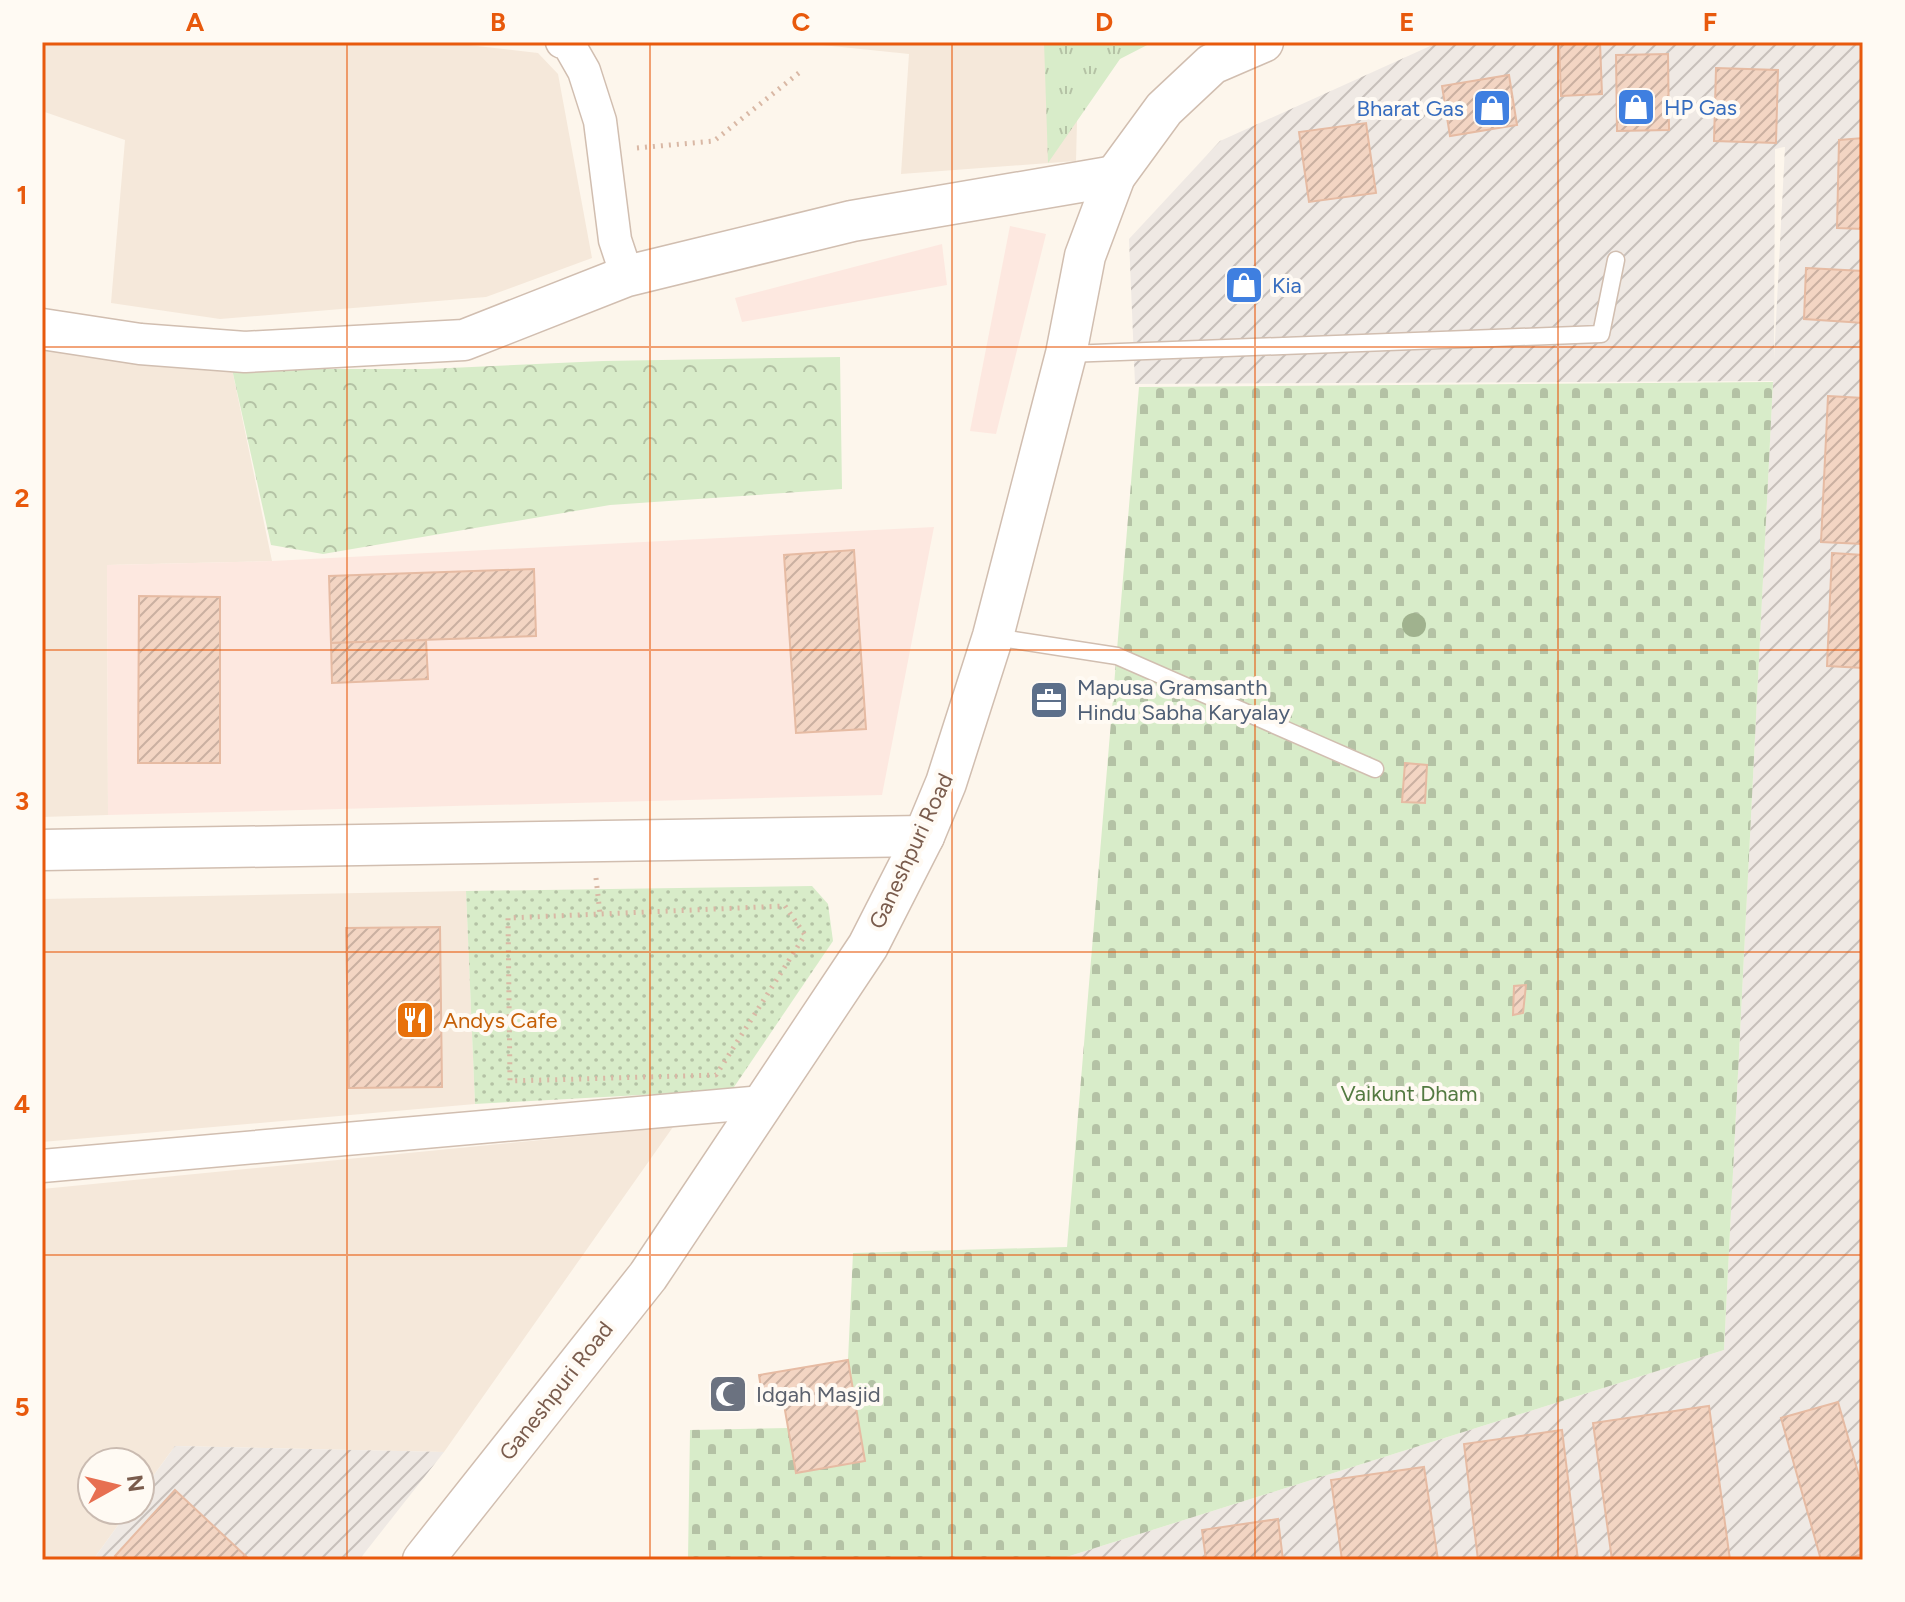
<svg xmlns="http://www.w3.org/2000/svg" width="1905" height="1602" viewBox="0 0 1905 1602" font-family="Figtree,sans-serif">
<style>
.residential{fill:#f5e8da}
.commercial{fill:#fde8e0}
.industrial{fill:url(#industrial-furrows);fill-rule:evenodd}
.grass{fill:url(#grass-tufts)}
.forest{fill:url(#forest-crowns)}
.cemetery{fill:url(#cemetery-stones)}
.park{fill:url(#park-dots)}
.building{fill:url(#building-hatch);stroke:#e6bba3;stroke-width:2}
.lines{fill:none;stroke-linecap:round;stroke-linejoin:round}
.service-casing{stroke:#d1beb0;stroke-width:19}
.minor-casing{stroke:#d1beb0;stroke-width:35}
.tertiary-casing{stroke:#d1beb0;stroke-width:43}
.path{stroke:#d9b8a5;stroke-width:5;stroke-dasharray:2 6;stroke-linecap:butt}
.service{stroke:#fff;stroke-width:16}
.minor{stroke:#fff;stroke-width:32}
.tertiary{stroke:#fff;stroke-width:40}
.tree{fill:#a0b28e}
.grid{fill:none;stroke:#e8590c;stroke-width:2;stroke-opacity:0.55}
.labels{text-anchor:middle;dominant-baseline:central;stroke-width:8;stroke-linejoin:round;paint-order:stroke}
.shop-label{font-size:22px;fill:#366cbe;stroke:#fffaf3;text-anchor:start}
.service-label{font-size:22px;fill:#4e5e75;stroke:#fffaf3;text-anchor:start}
.street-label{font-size:22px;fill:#7a5c4d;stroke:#fffaf3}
.food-label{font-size:22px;fill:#c56008;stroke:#fffaf3;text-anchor:start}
.park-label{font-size:22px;fill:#537a41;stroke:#fffaf3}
.worship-label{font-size:22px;fill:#5b616d;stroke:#fffaf3;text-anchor:start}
.neatline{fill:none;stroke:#e8590c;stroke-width:3}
.grid-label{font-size:26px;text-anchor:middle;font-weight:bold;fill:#e8590c}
</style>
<defs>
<pattern id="industrial-furrows" width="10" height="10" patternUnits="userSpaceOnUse" patternTransform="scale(2)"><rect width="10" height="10" fill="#efe9e4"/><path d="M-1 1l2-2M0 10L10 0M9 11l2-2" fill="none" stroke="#c7c0bb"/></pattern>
<pattern id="grass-tufts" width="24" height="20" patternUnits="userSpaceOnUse" patternTransform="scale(2)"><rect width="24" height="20" fill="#d8ecc9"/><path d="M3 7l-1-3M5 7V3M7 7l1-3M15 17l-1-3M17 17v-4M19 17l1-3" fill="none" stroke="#b4c2a5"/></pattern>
<pattern id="forest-crowns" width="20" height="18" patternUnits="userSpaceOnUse" patternTransform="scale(2)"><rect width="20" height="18" fill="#d8ecc9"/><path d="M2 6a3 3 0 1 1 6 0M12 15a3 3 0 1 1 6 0" fill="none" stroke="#b4c2a5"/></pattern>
<pattern id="cemetery-stones" width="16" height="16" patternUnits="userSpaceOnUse" patternTransform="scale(2)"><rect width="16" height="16" fill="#d8ecc9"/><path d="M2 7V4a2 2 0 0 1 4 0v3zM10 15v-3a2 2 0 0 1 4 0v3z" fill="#b4c2a5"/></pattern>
<pattern id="park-dots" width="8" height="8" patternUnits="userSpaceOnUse" patternTransform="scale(2)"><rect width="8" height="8" fill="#d8ecc9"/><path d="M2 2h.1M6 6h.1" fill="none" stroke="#b4c2a5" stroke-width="1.8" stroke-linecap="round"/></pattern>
<pattern id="building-hatch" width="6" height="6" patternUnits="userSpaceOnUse" patternTransform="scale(2)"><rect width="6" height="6" fill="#f3d5c3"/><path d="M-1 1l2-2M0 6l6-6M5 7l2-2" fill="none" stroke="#cab0a1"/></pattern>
</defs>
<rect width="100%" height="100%" fill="#fdf6ec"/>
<!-- residential -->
<g class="residential">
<path d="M42 42H442L538 53 558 74 592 258 486 297 220 319 111 303 125 140 42 111Z"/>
<path d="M793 42H1079L1076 161 901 174 909 54Z"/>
<path d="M42 344 232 369 272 561 107 565 108 815 42 817Z"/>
<path d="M466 891 475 1104 42 1142V899Z"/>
<path d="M673 1127 444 1452 175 1446 140 1494V1462H92V1510H129L93 1560H42V1189Z"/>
</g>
<!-- commercial -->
<g class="commercial">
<path d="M1010 226 1046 234 996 434 970 431Z"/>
<path d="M942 244 947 285 742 322 735 298Z"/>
<path d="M934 527 882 795 108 815 107 565 272 561Z"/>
</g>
<!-- industrial -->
<g class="industrial">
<path d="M1439 42H1863V1560H1057L1724 1350 1773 381 1135 384 1129 239 1220 141ZM1784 147H1785L1774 359 1775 149Z"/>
<path d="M175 1446 444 1452 359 1560H93L129 1510H140V1494Z"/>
</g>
<!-- grass -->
<path class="grass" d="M1044 42H1153L1120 59 1048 163Z"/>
<!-- forest -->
<path class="forest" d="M840 357 842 489 610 505 323 554 271 545 232 369H428L603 361Z"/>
<!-- cemetery -->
<path class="cemetery" d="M1773 382 1724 1350 1057 1560H688L690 1430 788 1428 796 1472 865 1461 848 1360 853 1253 1067 1247 1139 387Z"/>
<!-- park -->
<path class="park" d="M812 886 828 904 833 941 732 1090 475 1104 466 891Z"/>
<!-- building -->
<g class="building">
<path d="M1559 42H1600L1602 94 1561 96Z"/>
<path d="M1668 54 1669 130 1617 131 1616 55Z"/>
<path d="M1716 68 1778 70 1776 143 1714 141Z"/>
<path d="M1509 75 1517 125 1450 136 1442 86Z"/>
<path d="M1366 123 1376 193 1309 202 1299 132Z"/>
<path d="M1863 138V229L1837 228 1839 140Z"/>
<path d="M1806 268 1863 271V323L1804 319Z"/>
<path d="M1828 396 1863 398V544L1821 542Z"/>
<path d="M854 550 866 729 796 733 784 555Z"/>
<path d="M1832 553 1863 555V668L1827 666Z"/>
<path d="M534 569 536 636 331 643 329 576Z"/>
<path d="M139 596 220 597V763H138Z"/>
<path d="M426 640 428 679 332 683 331 643Z"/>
<path d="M1405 763 1427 765 1425 803 1402 802Z"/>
<path d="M440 927 442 1087 349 1088 346 928Z"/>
<path d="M1526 985 1523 1013 1513 1015 1514 986Z"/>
<path d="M848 1360 865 1461 796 1473 783 1399 763 1401 759 1375Z"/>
<path d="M1838 1402 1863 1490V1554L1841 1560H1821L1781 1418Z"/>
<path d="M1709 1406 1730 1560H1612L1593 1423Z"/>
<path d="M1562 1430 1578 1560H1478L1464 1444Z"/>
<path d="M1424 1467 1438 1560H1342L1331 1480Z"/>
<path d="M175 1490 250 1560H120L115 1556Z"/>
<path d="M1278 1519 1283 1560H1206L1202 1530Z"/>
</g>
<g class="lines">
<defs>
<g id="service">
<path d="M1067 354 1601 334 1616 260"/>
<path d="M994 637 1117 656 1375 769"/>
</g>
<g id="minor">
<path d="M562 42 568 43 584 71 600 121 615 240 627 276"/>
<path d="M42 1166 763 1102"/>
</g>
<g id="tertiary">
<path d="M42 329 140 344 245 352 464 340 627 276 852 221 1115 176"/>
<path d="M42 850 924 836"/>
<path d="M423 1560 648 1276 868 946 924 836 946 783 993 636 1066 354 1085 256 1115 176 1164 109 1212 64 1263 42"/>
</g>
</defs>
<!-- service casing -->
<use href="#service" class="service-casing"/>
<!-- minor casing -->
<use href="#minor" class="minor-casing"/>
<!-- tertiary casing -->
<use href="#tertiary" class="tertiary-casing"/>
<!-- path -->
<g class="path">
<path d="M637 148 714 141 800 72"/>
<path d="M596 878 600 914"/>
<path d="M785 906 805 935 716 1075 510 1081 508 918Z"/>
</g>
<!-- service -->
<use href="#service" class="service"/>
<!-- minor -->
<use href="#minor" class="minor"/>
<!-- tertiary -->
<use href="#tertiary" class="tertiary"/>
</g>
<!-- trees -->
<circle class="tree" cx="1414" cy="625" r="12"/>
<!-- grid -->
<path class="grid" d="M347 42V1560M650 42V1560M952 42V1560M1255 42V1560M1558 42V1560M42 347H1863M42 650H1863M42 952H1863M42 1255H1863"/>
<!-- icons -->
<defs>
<symbol id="shop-square" viewBox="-11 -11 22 22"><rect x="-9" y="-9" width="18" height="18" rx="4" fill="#3f7fe0" stroke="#fffaf3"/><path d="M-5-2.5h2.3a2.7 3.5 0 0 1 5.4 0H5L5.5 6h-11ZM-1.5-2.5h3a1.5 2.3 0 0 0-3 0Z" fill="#fff"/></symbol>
<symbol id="office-square" viewBox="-11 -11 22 22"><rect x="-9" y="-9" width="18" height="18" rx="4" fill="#5c6f8a" stroke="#fffaf3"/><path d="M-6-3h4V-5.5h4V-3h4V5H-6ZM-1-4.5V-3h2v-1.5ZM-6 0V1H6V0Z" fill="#fff"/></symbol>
<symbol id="restaurant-square" viewBox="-11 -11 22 22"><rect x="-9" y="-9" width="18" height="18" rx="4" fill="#e8710a" stroke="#fffaf3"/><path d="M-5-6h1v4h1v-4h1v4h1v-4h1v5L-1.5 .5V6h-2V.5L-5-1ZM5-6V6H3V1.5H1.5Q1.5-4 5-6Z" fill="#fff"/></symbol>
<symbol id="mosque-square" viewBox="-11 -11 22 22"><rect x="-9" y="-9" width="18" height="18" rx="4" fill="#6b7280" stroke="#fffaf3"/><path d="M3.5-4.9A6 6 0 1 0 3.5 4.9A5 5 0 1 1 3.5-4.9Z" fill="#fff"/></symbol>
</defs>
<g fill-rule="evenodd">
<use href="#shop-square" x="1614" y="85" width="44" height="44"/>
<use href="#shop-square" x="1470" y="86" width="44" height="44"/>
<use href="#shop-square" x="1222" y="263" width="44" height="44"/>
<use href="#office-square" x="1027" y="678" width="44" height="44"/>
<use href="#restaurant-square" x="393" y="998" width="44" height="44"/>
<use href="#mosque-square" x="706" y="1372" width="44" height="44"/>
</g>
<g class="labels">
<!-- shop labels -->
<g class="shop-label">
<text x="1664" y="107">HP Gas</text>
<text x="1464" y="108" text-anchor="end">Bharat Gas</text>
<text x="1272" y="285">Kia</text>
</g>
<!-- service labels -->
<g class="service-label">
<text x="1077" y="687">Mapusa Gramsanth<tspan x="1077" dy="25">Hindu Sabha Karyalay</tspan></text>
</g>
<!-- street labels -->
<g class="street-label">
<text transform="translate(911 851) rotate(-65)">Ganeshpuri Road</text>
<text transform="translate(556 1391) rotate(-52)">Ganeshpuri Road</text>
</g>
<!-- food labels -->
<g class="food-label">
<text x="443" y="1020">Andys Cafe</text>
</g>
<!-- park labels -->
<g class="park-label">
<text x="1409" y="1093">Vaikunt Dham</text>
</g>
<!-- worship labels -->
<g class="worship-label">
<text x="756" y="1394">Idgah Masjid</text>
</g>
</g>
<!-- border -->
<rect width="1905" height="1602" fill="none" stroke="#fffaf3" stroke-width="88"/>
<!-- north arrow -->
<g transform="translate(116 1486) rotate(82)"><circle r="38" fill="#fffaf3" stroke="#cabbb1" stroke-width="2"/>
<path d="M0-6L14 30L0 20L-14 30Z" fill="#e76f51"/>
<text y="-12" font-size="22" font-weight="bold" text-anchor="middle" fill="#7a5c4d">N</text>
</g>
<rect x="44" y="44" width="1817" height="1514" class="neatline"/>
<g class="grid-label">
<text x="195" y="31">A</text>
<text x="498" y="31">B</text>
<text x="801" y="31">C</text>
<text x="1104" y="31">D</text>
<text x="1407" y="31">E</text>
<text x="1710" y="31">F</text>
<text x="22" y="204">1</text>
<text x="22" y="507">2</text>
<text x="22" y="810">3</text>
<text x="22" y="1113">4</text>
<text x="22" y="1416">5</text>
</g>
</svg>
